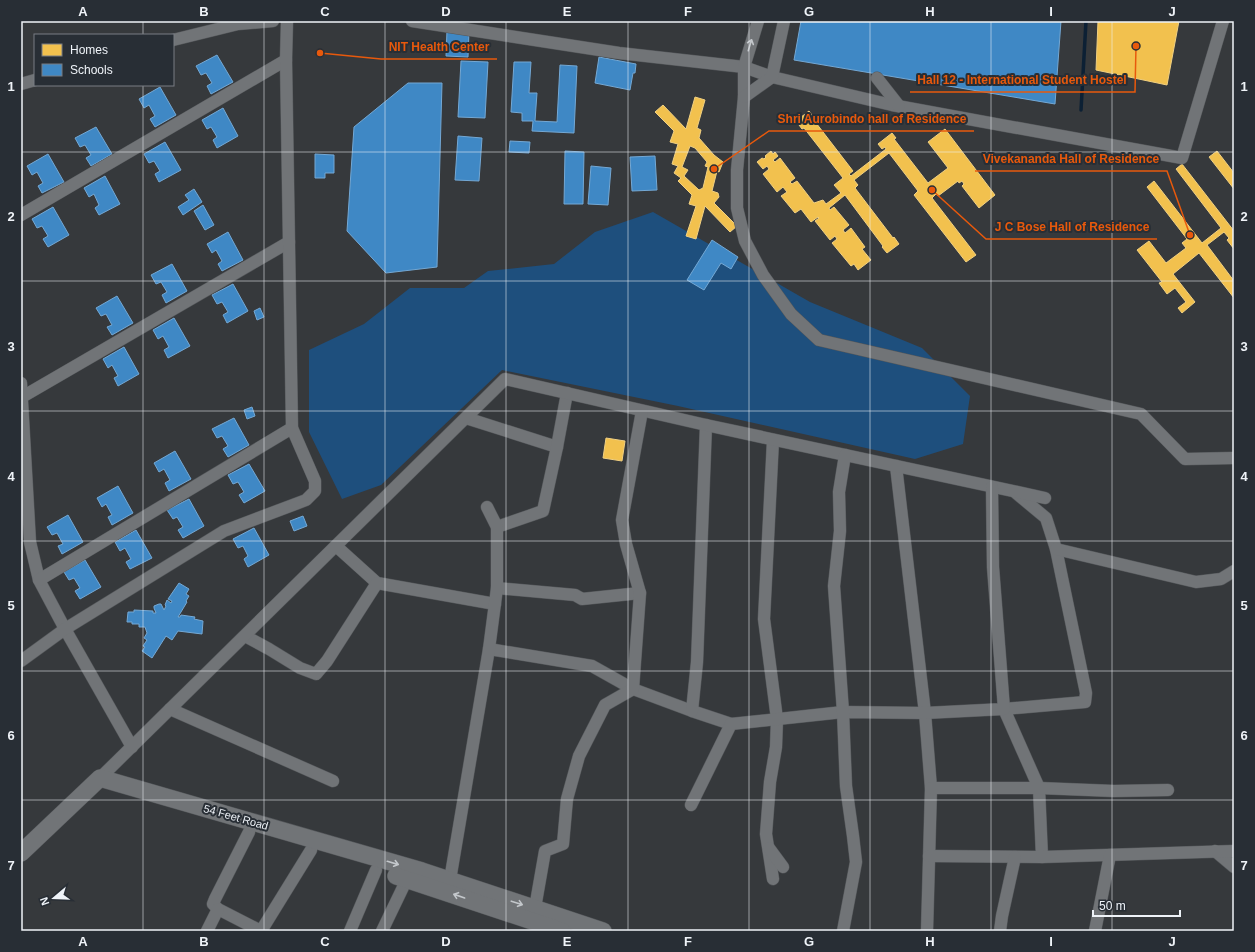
<svg xmlns="http://www.w3.org/2000/svg" width="1255" height="952" viewBox="0 0 1255 952" font-family="Arial,sans-serif">
<style>
.green{fill:#1e4f7d}
.homes{fill:#f2c14e;stroke:#f1d081;fill-rule:evenodd}
.schools{fill:#3f88c5;stroke:#74a8d4}
.lines{fill:none;stroke-linecap:round;stroke-linejoin:round}
.stream{stroke:#0c2034;stroke-width:3.5}
.street-casing{stroke:#54575a;stroke-width:13}
.secondary-casing{stroke:#54575a;stroke-width:18}
.street{stroke:#717477;stroke-width:12}
.secondary{stroke:#717477;stroke-width:17}
.oneway{stroke:#c3c7cb}
.grid{fill:none;stroke:#eff3f8;stroke-width:1;stroke-opacity:0.55}
.labels{text-anchor:middle;dominant-baseline:central;stroke-width:4;stroke-linejoin:round;paint-order:stroke}
.street-label{font-size:11px;fill:#eff3f8;stroke:#282e35}
.leader{fill:none;stroke:#e8590c;stroke-width:1.5}
.callout-dot{fill:#e8590c;stroke:#282e35;stroke-width:1.5}
.callout-label{font-size:12px;text-anchor:middle;font-weight:bold;fill:#e8590c;stroke:#282e35;stroke-width:4;stroke-linejoin:round;paint-order:stroke}
.neatline{fill:none;stroke:#eff3f8;stroke-width:1.5}
.grid-label{font-size:13px;text-anchor:middle;font-weight:bold;fill:#eff3f8}
</style>
<rect width="100%" height="100%" fill="#36393c"/>
<!-- green -->
<path class="green" d="M653 212 810 302 922 348 970 396 963 444 915 459 678 406 502 370 381 485 342 499 309 432V350L364 324 410 288H464L488 271 554 264 595 232Z"/>
<!-- homes -->
<g class="homes">
<path d="M1098 21H1179L1167 85 1096 70Z"/>
<path d="M695 97 705 100 697 128 701 130 699 138 714 155 723 162 719 172 717 171 712 191 718 193 719 197 714 203 737 226 730 232 705 206 696 239 686 236 696 206 689 204 692 195 678 181 681 178 674 173 678 166 672 164 678 144 670 142 674 131 655 112 663 105 686 129ZM690 146 695 148 707 162 705 166 708 167 703 188 699 190 684 176 688 170 682 167Z"/>
<path d="M809 111 814 118 813 119 853 171 849 174 851 176 886 149 885 147 882 149 878 144 892 133 896 138 894 139 928 183 948 168 928 142 945 129 995 195 979 208 962 186 964 184 962 181 959 183 958 181 938 196 936 194 932 198 976 255 966 262 914 195 918 191 889 153 854 180 858 185 855 188 893 238 894 237 899 244 887 253 882 247 883 246 845 195 829 208 830 210 834 207 849 225 843 230 845 233 851 228 865 247 862 249 871 260 858 270 854 264 851 266 832 243 837 239 835 236 830 240 815 221 819 218 818 217 811 222 801 209 795 213 781 196 787 192 783 187 777 192 763 174 769 169 767 166 763 169 757 162 762 158 764 159 766 157 765 156 771 151 773 154 775 152 778 156 773 160 775 162 780 158 795 178 790 182 792 184 797 181 814 203 823 200 826 204 841 193 834 185 843 178 804 128 802 129 796 121Z"/>
<path d="M1217 151 1234 173V189L1209 157Z"/>
<path d="M1182 164 1234 231V249L1227 240 1229 238 1224 232 1207 245 1234 281V298L1199 253 1173 274 1195 302 1182 313 1178 308 1186 302 1175 288 1167 294 1159 283 1162 282 1137 250 1149 241 1166 263 1186 248 1182 243 1187 239 1147 187 1154 181 1202 243 1221 228 1176 169Z"/>
<path d="M606 438 625 441 622 461 603 458Z"/>
</g>
<!-- schools -->
<g class="schools">
<path d="M801 21H1061L1055 104 794 60Z"/>
<path d="M447 30 469 31 468 57 446 56Z"/>
<path d="M217 55 233 82 211 94 207 86 212 83 206 73 201 75 196 66Z"/>
<path d="M599 57 636 64 635 73H633L630 90 595 83Z"/>
<path d="M461 61 488 62 485 118 458 117Z"/>
<path d="M514 62H531L529 93H537L535 121 557 122 560 65 577 66 574 133 532 131 533 121H522V113L511 112Z"/>
<path d="M408 83H442L437 267 386 273 347 231 354 127Z"/>
<path d="M160 87 176 115 155 127 150 119 155 116 149 105 144 108 139 99Z"/>
<path d="M223 108 238 136 217 148 213 140 217 137 211 127 207 129 202 120Z"/>
<path d="M96 127 112 154 91 166 86 158 91 155 85 145 80 147 75 138Z"/>
<path d="M458 136 482 138 479 181 455 180Z"/>
<path d="M510 141 530 142 529 153 509 152Z"/>
<path d="M165 142 181 170 159 182 155 174 160 171 154 161 149 163 144 154Z"/>
<path d="M565 151 584 152 583 204H564Z"/>
<path d="M48 154 64 182 42 193 38 186 43 183 37 172 32 175 27 166Z"/>
<path d="M315 154 334 155V173H325V178H315Z"/>
<path d="M655 156 657 190 632 191 630 157Z"/>
<path d="M591 166 611 168 608 205 588 204Z"/>
<path d="M105 176 120 204 99 215 95 208 99 205 94 194 89 197 84 188Z"/>
<path d="M194 189 202 202 183 215 178 207 189 200 185 195Z"/>
<path d="M203 205 214 225 205 230 194 211Z"/>
<path d="M53 207 69 235 48 247 43 239 48 236 42 226 37 228 32 219Z"/>
<path d="M228 232 243 260 222 271 218 264 222 261 216 250 212 253 207 244Z"/>
<path d="M712 240 738 257 731 269 721 263 704 290 687 280Z"/>
<path d="M172 264 187 291 166 303 162 295 167 292 161 282 156 284 151 275Z"/>
<path d="M233 284 248 311 227 323 223 315 228 312 222 302 217 304 212 295Z"/>
<path d="M117 296 133 323 112 335 107 327 112 325 106 314 101 316 96 308Z"/>
<path d="M260 308 264 317 257 320 254 311Z"/>
<path d="M174 318 190 346 168 358 164 350 169 347 163 336 158 339 153 330Z"/>
<path d="M124 347 139 374 118 386 114 378 118 376 112 365 108 368 103 359Z"/>
<path d="M252 407 255 416 247 419 244 410Z"/>
<path d="M234 418 249 445 228 457 223 449 228 446 222 436 217 438 212 429Z"/>
<path d="M175 451 191 479 169 491 165 483 170 480 164 469 159 472 154 463Z"/>
<path d="M249 464 265 491 244 503 239 495 244 492 238 482 233 484 228 475Z"/>
<path d="M118 486 133 513 112 525 108 517 112 515 106 504 102 507 97 498Z"/>
<path d="M189 499 204 526 183 538 178 530 183 527 177 517 173 519 167 510Z"/>
<path d="M68 515 83 542 62 554 58 546 63 544 57 533 52 535 47 527Z"/>
<path d="M303 516 307 526 294 531 290 521Z"/>
<path d="M254 528 269 555 248 567 244 559 248 556 243 546 238 548 233 539Z"/>
<path d="M136 530 152 558 130 569 126 562 131 559 125 548 120 551 115 542Z"/>
<path d="M85 560 101 587 80 599 75 591 80 588 74 578 69 580 64 572Z"/>
<path d="M179 583 189 589 186 594 189 596 186 601 187 602 178 617H180L181 615 195 617 194 619 203 621 202 634 178 631 172 640 166 636 152 658 142 651 145 647 143 646 147 640 144 638 147 633 145 627H139V624H132V622H127L128 612H134V610L153 611V613H156L154 608V606L159 604H161L164 610 166 606 165 605 167 600 171 603 172 601 168 599Z"/>
</g>
<g class="lines">
<!-- stream -->
<path class="stream" d="M1081 110 1086 21"/>
<defs>
<g id="street">
<path d="M412 21 619 53 744 67 772 77 892 105 1182 158 1223 21"/>
<path d="M758 21 744 67V97L737 170V208L745 241 763 275 791 314 819 340 1141 414 1185 459 1234 458"/>
<path d="M173 40 238 24 273 21"/>
<path d="M877 78 899 106"/>
<path d="M21 84 35 80"/>
<path d="M744 97 772 77 784 21"/>
<path d="M21 215 286 60"/>
<path d="M21 383 30 542 39 580 65 629 132 747"/>
<path d="M22 397 289 242"/>
<path d="M466 418 557 447"/>
<path d="M773 440 764 619 777 719 776 747 770 782 766 834 773 879"/>
<path d="M896 466 925 713 931 788 927 931"/>
<path d="M1016 493 1046 518 1056 549 1086 693 1085 702 1004 709 1039 788 1042 857"/>
<path d="M497 527 543 511 557 447 567 393"/>
<path d="M336 546 377 583 495 604"/>
<path d="M1056 549 1196 582 1221 579 1234 571"/>
<path d="M39 580 292 428"/>
<path d="M497 588 575 595 582 599 640 593"/>
<path d="M245 636 269 649 300 668 316 674 327 661 377 583"/>
<path d="M489 649 592 666 633 689 692 711 731 724"/>
<path d="M21 661 65 629 224 531 306 500 315 491V481L292 428 286 60 287 21"/>
<path d="M170 709 333 781"/>
<path d="M692 711 697 662 706 425"/>
<path d="M100 778 505 379 706 425 1045 498"/>
<path d="M931 788H1039L1114 791 1168 790"/>
<path d="M691 805 731 724 843 712 925 713 1004 709 993 567 992 487"/>
<path d="M249 832 215 899 213 904 218 909 261 931 311 850"/>
<path d="M769 848 783 867"/>
<path d="M1215 851 1234 867"/>
<path d="M929 856 1042 857 1234 851"/>
<path d="M450 880 489 649 497 588V527L487 507"/>
<path d="M535 908 545 851 563 844 567 799 579 756 605 705 633 689 640 593 626 544 622 520 642 411"/>
<path d="M207 931 218 909"/>
<path d="M350 931 376 870"/>
<path d="M382 931 407 879"/>
<path d="M843 931 856 862 853 836 846 786 843 712 834 586 840 531 839 492 845 455"/>
<path d="M1000 931 1002 916 1015 857"/>
<path d="M1095 931 1110 855"/>
</g>
<g id="secondary">
<path d="M21 853 100 778 422 871 603 931"/>
<path d="M396 876 562 931"/>
</g>
</defs>
<!-- street casing -->
<use href="#street" class="street-casing"/>
<!-- secondary casing -->
<use href="#secondary" class="secondary-casing"/>
<!-- street -->
<use href="#street" class="street"/>
<!-- secondary -->
<use href="#secondary" class="secondary"/>
</g>
<!-- one-way arrows -->
<defs><path id="oneway-shaft" d="M-6 0H5M1.5-3L5.5 0L1.5 3" fill="none" stroke-width="1.6" stroke-linecap="round" stroke-linejoin="round"/></defs>
<g class="oneway">
<use href="#oneway-shaft" transform="translate(750 45) rotate(-73)"/>
<use href="#oneway-shaft" transform="translate(393 863) rotate(16)"/>
<use href="#oneway-shaft" transform="translate(459 896) rotate(-161)"/>
<use href="#oneway-shaft" transform="translate(517 903) rotate(18)"/>
</g>
<!-- grid -->
<path class="grid" d="M143 21V35M264 21V931M385 21V931M506 21V931M628 21V931M749 21V931M870 21V931M991 21V931M1112 21V931M143 85V931M21 152H1234M21 281H1234M21 411H1234M21 541H1234M21 671H1234M21 800H1234"/>
<g class="labels">
<!-- street labels -->
<g class="street-label">
<text transform="translate(236 817) rotate(16)">54 Feet Road</text>
</g>
</g>
<!-- callouts -->
<path class="leader" d="M320 53L381 59H497M1136 46L1135 92H910M714 169L769 131H974M1190 235L1167 171H975M932 190L986 239H1157"/>
<g class="callout-dot">
<circle cx="320" cy="53" r="4"/>
<circle cx="1136" cy="46" r="4"/>
<circle cx="714" cy="169" r="4"/>
<circle cx="1190" cy="235" r="4"/>
<circle cx="932" cy="190" r="4"/>
</g>
<g class="callout-label">
<text x="439" y="51">NIT Health Center</text>
<text x="1022" y="84">Hall 12 - International Student Hostel</text>
<text x="872" y="123">Shri Aurobindo hall of Residence</text>
<text x="1071" y="163">Vivekananda Hall of Residence</text>
<text x="1072" y="231">J C Bose Hall of Residence</text>
</g>
<!-- border -->
<rect width="1255" height="952" fill="none" stroke="#282e35" stroke-width="44"/>
<!-- legend -->
<rect x="34" y="34" width="140" height="52" fill="#282e35" stroke="#787d83"/>
<rect x="42" y="44" width="20" height="12" fill="#f2c14e" stroke="#787d83"/>
<text x="70" y="54" font-size="12" fill="#eff3f8">Homes</text>
<rect x="42" y="64" width="20" height="12" fill="#3f88c5" stroke="#787d83"/>
<text x="70" y="74" font-size="12" fill="#eff3f8">Schools</text>
<!-- north arrow -->
<g transform="translate(54 898) rotate(251)" stroke="#282e35" stroke-width="3" paint-order="stroke">
<path d="M0-3L7 15L0 10L-7 15Z" fill="#eff3f8"/>
<text y="-6" font-size="11" font-weight="bold" text-anchor="middle" fill="#eff3f8">N</text>
</g>
<!-- scale -->
<path d="M1093 910v6h87v-6" fill="none" stroke="#eff3f8" stroke-width="2"/>
<text x="1099" y="910" font-size="12" fill="#eff3f8" stroke="#282e35" stroke-width="3" paint-order="stroke">50 m</text>
<rect x="22" y="22" width="1211" height="908" class="neatline"/>
<g class="grid-label">
<text x="83" y="16">A</text>
<text x="204" y="16">B</text>
<text x="325" y="16">C</text>
<text x="446" y="16">D</text>
<text x="567" y="16">E</text>
<text x="688" y="16">F</text>
<text x="809" y="16">G</text>
<text x="930" y="16">H</text>
<text x="1051" y="16">I</text>
<text x="1172" y="16">J</text>
<text x="11" y="91">1</text>
<text x="1244" y="91">1</text>
<text x="11" y="221">2</text>
<text x="1244" y="221">2</text>
<text x="11" y="351">3</text>
<text x="1244" y="351">3</text>
<text x="11" y="481">4</text>
<text x="1244" y="481">4</text>
<text x="11" y="610">5</text>
<text x="1244" y="610">5</text>
<text x="11" y="740">6</text>
<text x="1244" y="740">6</text>
<text x="11" y="870">7</text>
<text x="1244" y="870">7</text>
<text x="83" y="946">A</text>
<text x="204" y="946">B</text>
<text x="325" y="946">C</text>
<text x="446" y="946">D</text>
<text x="567" y="946">E</text>
<text x="688" y="946">F</text>
<text x="809" y="946">G</text>
<text x="930" y="946">H</text>
<text x="1051" y="946">I</text>
<text x="1172" y="946">J</text>
</g>
</svg>
